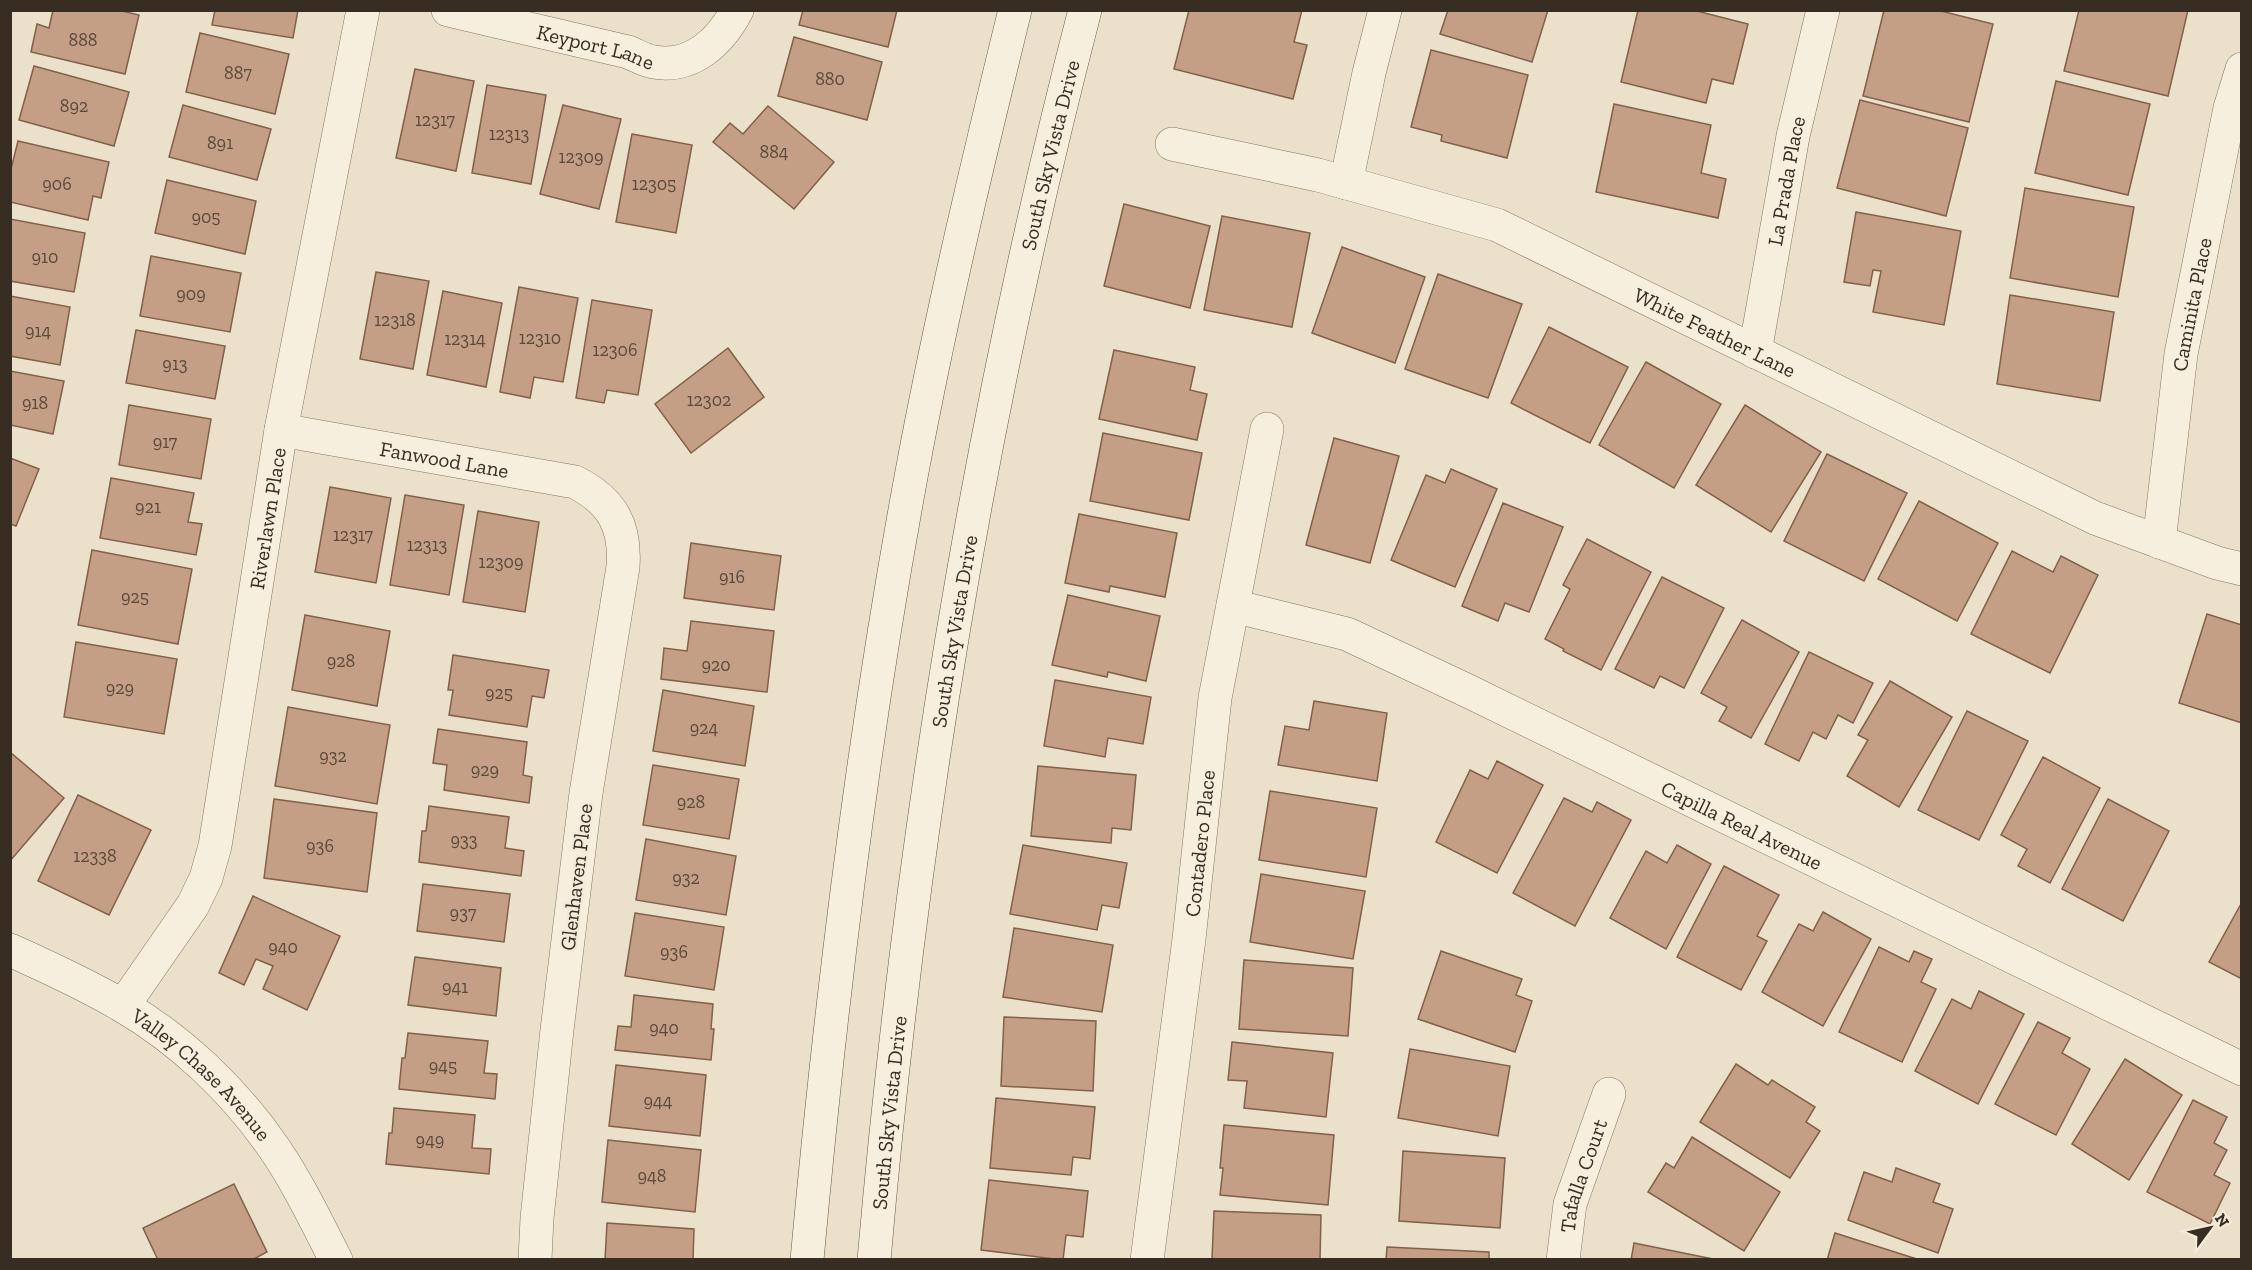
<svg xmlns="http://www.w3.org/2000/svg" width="2252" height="1270" viewBox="0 0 2252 1270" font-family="'Zilla Slab',serif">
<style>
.building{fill:#c49f85;stroke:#826049;stroke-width:1.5}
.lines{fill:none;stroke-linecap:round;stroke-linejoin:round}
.street-casing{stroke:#867461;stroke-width:34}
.secondary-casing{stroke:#685644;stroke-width:34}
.street{stroke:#f6efde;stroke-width:33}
.secondary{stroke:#f6efde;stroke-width:33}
.labels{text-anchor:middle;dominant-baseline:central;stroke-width:5;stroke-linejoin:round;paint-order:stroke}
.number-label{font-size:18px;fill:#5b4a3c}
.street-label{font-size:21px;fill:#382d23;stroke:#f3ebda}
</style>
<rect width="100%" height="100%" fill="#ebe1cb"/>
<!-- building -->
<g class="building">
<path d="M53 10H118L139 15 125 74 31 52 37 24 49 28Z"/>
<path d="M215 10H298L293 38 212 25Z"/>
<path d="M803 10H897L888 47 799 25Z"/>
<path d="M1189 10H1302L1294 42 1307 45 1293 99 1174 69Z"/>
<path d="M1448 10H1548L1532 62 1440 34Z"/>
<path d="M1638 10H1693L1748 24 1733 84 1712 79 1706 103 1621 82Z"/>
<path d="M1884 10H1937L1993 24 1969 122 1863 96Z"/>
<path d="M2079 10H2188L2168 96 2064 71Z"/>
<path d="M200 33 289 54 275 114 186 92Z"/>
<path d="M794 37 882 62 867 120 778 96Z"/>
<path d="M1431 50 1528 75 1507 158 1441 141 1442 135 1411 127Z"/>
<path d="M34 66 129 92 114 146 19 120Z"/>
<path d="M415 69 474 81 456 171 396 158Z"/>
<path d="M2056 81 2150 104 2128 195 2035 173Z"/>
<path d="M487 85 546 95 531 184 472 173Z"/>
<path d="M1860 100 1968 128 1946 216 1837 188Z"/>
<path d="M1614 104 1711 125 1701 173 1726 179 1718 218 1596 192Z"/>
<path d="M183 105 271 129 257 180 169 157Z"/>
<path d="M563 105 621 119 599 209 540 194Z"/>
<path d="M768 106 834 162 794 209 713 142 730 123 743 134Z"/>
<path d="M632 134 692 145 676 233 616 222Z"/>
<path d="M18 141 109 162 101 198 93 196 88 220 10 202V173Z"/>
<path d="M167 180 256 201 245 254 155 233Z"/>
<path d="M2025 188 2134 207 2118 297 2010 278Z"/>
<path d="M1124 204 1210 226 1190 308 1104 286Z"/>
<path d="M1856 212 1961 231 1944 325 1873 312 1881 271 1873 270 1870 286 1844 282Z"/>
<path d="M1222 216 1310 233 1292 327 1204 310Z"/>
<path d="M10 219 85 233 74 292 10 281Z"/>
<path d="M1342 247 1425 277 1395 363 1312 333Z"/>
<path d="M151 256 241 273 230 332 140 316Z"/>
<path d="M376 272 429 281 413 369 360 359Z"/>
<path d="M1438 274 1522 304 1488 398 1405 369Z"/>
<path d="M519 287 578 298 563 382 534 377 530 398 500 392Z"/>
<path d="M443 291 502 303 486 387 427 375Z"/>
<path d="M2010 295 2114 312 2100 401 1997 384Z"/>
<path d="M10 296 70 307 60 365 10 356Z"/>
<path d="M592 300 652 310 638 395 607 390 604 403 576 398Z"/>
<path d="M1549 327 1628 367 1590 443 1511 403Z"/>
<path d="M136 330 225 346 215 399 126 383Z"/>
<path d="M728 348 764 397 691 453 655 404Z"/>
<path d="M1114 350 1195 367 1190 390 1207 394 1197 440 1099 419Z"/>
<path d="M1646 362 1721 404 1674 488 1599 445Z"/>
<path d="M10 371 64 381 53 434 10 425Z"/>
<path d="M129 405 211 419 201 479 119 465Z"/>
<path d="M1745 405 1821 452 1771 532 1696 485Z"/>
<path d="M1103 433 1202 453 1189 520 1090 501Z"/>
<path d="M1334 438 1399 456 1370 563 1306 545Z"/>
<path d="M1827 454 1907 493 1864 581 1784 541Z"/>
<path d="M10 458 39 469 16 526 10 524Z"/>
<path d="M1451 469 1497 489 1455 587 1391 560 1426 475 1445 483Z"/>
<path d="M111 478 194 493 188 522 202 524 196 555 100 538Z"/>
<path d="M330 487 391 498 376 583 315 572Z"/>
<path d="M405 495 464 505 449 595 390 585Z"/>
<path d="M1919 501 1998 543 1957 621 1878 579Z"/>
<path d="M1503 503 1563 527 1529 612 1505 603 1498 621 1462 606Z"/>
<path d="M478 511 539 522 525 612 463 602Z"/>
<path d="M1079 514 1177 533 1165 597 1110 586 1109 592 1065 583Z"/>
<path d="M1587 539 1651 572 1601 670 1563 651 1564 649 1545 639 1570 589 1563 585Z"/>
<path d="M691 543 781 556 774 610 684 598Z"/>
<path d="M92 550 192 569 178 644 78 625Z"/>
<path d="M2012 551 2053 572 2061 556 2098 575 2050 673 1971 634Z"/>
<path d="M1662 577 1724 608 1684 688 1660 676 1654 688 1615 669Z"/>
<path d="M1068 595 1160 616 1146 681 1108 672 1107 677 1052 665Z"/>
<path d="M2207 614 2242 625V723L2179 703Z"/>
<path d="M305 615 390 631 377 706 292 690Z"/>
<path d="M1742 620 1799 652 1751 738 1719 721 1727 707 1701 693Z"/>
<path d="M691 621 774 631 767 692 661 679 664 648 687 651Z"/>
<path d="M76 642 177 659 164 734 64 717Z"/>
<path d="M1809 652 1873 683 1853 723 1838 715 1826 739 1813 732 1799 761 1765 744Z"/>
<path d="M453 655 549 670 544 698 532 696 527 727 449 715 453 690H448Z"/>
<path d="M1055 680 1151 697 1143 744 1108 738 1105 757 1044 746Z"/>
<path d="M1890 681 1952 717 1899 807 1847 776 1868 740 1858 735Z"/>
<path d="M663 690 754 706 745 766 653 751Z"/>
<path d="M1314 701 1387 713 1377 781 1278 765 1285 726 1309 730Z"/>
<path d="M288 707 390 725 377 804 275 786Z"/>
<path d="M1967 711 2028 741 1979 840 1918 810Z"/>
<path d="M438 729 527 742 523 775 532 777 529 803 444 790 447 765 433 763Z"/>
<path d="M10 752 64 798 10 861Z"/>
<path d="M2043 757 2100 788 2050 883 2018 866 2027 849 2001 835Z"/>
<path d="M1497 761 1543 785 1497 873 1436 842 1470 770 1488 779Z"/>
<path d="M653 765 739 779 729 839 643 825Z"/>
<path d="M1038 766 1136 775 1131 830 1112 828 1111 843 1031 836Z"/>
<path d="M1270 791 1377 808 1366 877 1259 860Z"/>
<path d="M78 795 151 830 109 915 38 881Z"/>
<path d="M1564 798 1592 812 1597 802 1631 820 1575 926 1513 893Z"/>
<path d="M274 799 377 813 367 892 264 878Z"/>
<path d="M2108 799 2169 831 2123 921 2062 889Z"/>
<path d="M429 806 509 817 505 848 524 851 521 876 419 862 422 831H426Z"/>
<path d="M646 839 736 856 726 915 636 900Z"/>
<path d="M1023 845 1127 863 1119 908 1102 905 1097 930 1010 914Z"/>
<path d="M1677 845 1711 864 1666 949 1610 918 1646 851 1667 863Z"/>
<path d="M1724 866 1779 895 1757 936 1767 941 1741 990 1677 957Z"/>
<path d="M1261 874 1365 891 1353 959 1250 942Z"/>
<path d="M423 884 510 894 504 942 417 931Z"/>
<path d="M253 896 340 936 307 1010 263 989 273 966 256 959 244 985 219 973Z"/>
<path d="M2242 902V979L2209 962Z"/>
<path d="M1823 912 1871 939 1823 1026 1762 992 1799 924 1813 931Z"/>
<path d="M635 913 724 927 714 990 625 976Z"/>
<path d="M1014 928 1113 945 1102 1012 1003 997Z"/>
<path d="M1879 947 1909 962 1914 951 1932 959 1921 982 1936 989 1902 1062 1839 1032Z"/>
<path d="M1441 951 1522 979 1516 995 1532 1001 1515 1052 1418 1019Z"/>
<path d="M415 957 501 968 496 1016 408 1005Z"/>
<path d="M1244 960 1353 968 1348 1036 1239 1029Z"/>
<path d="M1979 991 2024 1014 1978 1104 1915 1071 1952 999 1971 1009Z"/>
<path d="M634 995 713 1004 711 1029H714L711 1060 615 1050 618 1026 631 1027Z"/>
<path d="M1004 1017 1096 1021 1093 1091 1001 1086Z"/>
<path d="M2038 1022 2070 1038 2062 1053 2090 1069 2056 1135 1995 1104Z"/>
<path d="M408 1033 488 1041 484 1073 497 1074 495 1099 399 1089 402 1058H405Z"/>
<path d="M1232 1042 1333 1053 1326 1117 1244 1108 1247 1081 1228 1080Z"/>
<path d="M1410 1049 1510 1066 1498 1136 1398 1118Z"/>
<path d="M2125 1059 2182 1095 2129 1180 2072 1144Z"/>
<path d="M1736 1064 1768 1085 1772 1080 1815 1107 1806 1122 1820 1131 1790 1178 1700 1122Z"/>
<path d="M616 1065 706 1075 700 1136 609 1126Z"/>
<path d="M996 1098 1095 1107 1090 1159 1073 1157 1071 1175 990 1168Z"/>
<path d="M2193 1100 2227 1117 2214 1143 2227 1150 2214 1175 2230 1183 2210 1224 2147 1192Z"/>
<path d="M394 1108 475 1115 472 1148 491 1149 489 1174 386 1164 389 1133H392Z"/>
<path d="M1224 1125 1334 1135 1328 1205 1220 1195 1223 1168H1220Z"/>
<path d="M1692 1137 1780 1192 1744 1251 1648 1192 1666 1163 1674 1168Z"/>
<path d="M608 1140 701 1150 695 1212 602 1202Z"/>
<path d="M1403 1151 1505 1158 1500 1228 1399 1221Z"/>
<path d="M1896 1168 1940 1184 1933 1202 1953 1209 1938 1253 1848 1220 1864 1172 1892 1182Z"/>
<path d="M989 1180 1088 1191 1083 1237 1066 1235 1063 1260 981 1250Z"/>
<path d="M234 1184 267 1252 252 1260H158L143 1228Z"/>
<path d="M1214 1211 1321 1215 1320 1260 1212 1259Z"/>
<path d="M607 1223 694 1229 693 1260H605Z"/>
<path d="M1835 1233 1920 1260H1827Z"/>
<path d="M1634 1243 1718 1260H1631Z"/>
<path d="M1387 1247 1489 1252V1260H1386Z"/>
</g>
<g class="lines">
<defs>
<g id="street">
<path id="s1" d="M448 10 628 52C636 55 645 61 654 62 692 69 721 41 737 10"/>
<path id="s2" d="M1172 144 1318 175 1497 225 2095 518 2217 563 2242 569"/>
<path d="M1346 183 1369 73 1385 10"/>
<path id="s3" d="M1755 352 1793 136 1823 10"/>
<path id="s4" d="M281 430 575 482C612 501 626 525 623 567L586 793 557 1030 537 1218 535 1260"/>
<path id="s5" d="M2159 542 2181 354 2230 108 2242 69"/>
<path id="s6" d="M1233 606 1347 634 1468 691 2242 1069"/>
<path id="s7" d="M10 950C48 967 85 984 121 1005 180 1039 235 1091 274 1148 298 1183 316 1221 336 1260"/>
<path id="s8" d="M123 1006 193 905 206 878 215 846 281 430 363 10"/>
<path id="s9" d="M1147 1260 1189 939 1215 698 1267 429"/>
<path id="s10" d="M1563 1260 1570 1204 1609 1094"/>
</g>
<g id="secondary">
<path d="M807 1260C831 997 863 736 911 477 940 320 977 165 1015 10"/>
<path id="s11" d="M874 1260C911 837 978 421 1085 10"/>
</g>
</defs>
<!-- street casing -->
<use href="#street" class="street-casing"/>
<!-- secondary casing -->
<use href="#secondary" class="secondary-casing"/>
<!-- street -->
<use href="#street" class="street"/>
<!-- secondary -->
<use href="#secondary" class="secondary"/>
</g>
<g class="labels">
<!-- number labels -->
<g class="number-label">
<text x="83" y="40">888</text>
<text x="238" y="73">887</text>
<text x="830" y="79">880</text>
<text x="74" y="106">892</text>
<text x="435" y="120">12317</text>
<text x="509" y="134">12313</text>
<text x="220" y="143">891</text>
<text x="774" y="152">884</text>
<text x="581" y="157">12309</text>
<text x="57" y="184">906</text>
<text x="654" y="184">12305</text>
<text x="206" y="217">905</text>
<text x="45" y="257">910</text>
<text x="191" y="294">909</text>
<text x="395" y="320">12318</text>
<text x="38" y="331">914</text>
<text x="540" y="338">12310</text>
<text x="465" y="339">12314</text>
<text x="615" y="350">12306</text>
<text x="175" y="364">913</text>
<text x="709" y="400">12302</text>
<text x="35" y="403">918</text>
<text x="165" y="442">917</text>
<text x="148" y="507">921</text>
<text x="353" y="535">12317</text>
<text x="427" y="545">12313</text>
<text x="501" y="562">12309</text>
<text x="732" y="577">916</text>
<text x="135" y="597">925</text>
<text x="341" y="661">928</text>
<text x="716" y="665">920</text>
<text x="120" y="688">929</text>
<text x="499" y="693">925</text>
<text x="704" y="728">924</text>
<text x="333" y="756">932</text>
<text x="485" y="770">929</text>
<text x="691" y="802">928</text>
<text x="464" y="840">933</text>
<text x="320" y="846">936</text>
<text x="95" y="856">12338</text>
<text x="686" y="878">932</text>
<text x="463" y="913">937</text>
<text x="283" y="947">940</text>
<text x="674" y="952">936</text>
<text x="455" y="987">941</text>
<text x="664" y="1028">940</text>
<text x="443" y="1066">945</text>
<text x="658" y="1101">944</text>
<text x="430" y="1140">949</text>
<text x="652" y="1176">948</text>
</g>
<!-- street labels -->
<g class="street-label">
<text stroke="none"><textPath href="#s1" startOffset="152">Keyport Lane</textPath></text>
<text stroke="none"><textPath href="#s11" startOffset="1120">South Sky Vista Drive</textPath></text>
<text stroke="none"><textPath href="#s3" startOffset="174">La Prada Place</textPath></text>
<text stroke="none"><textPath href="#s5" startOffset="240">Caminita Place</textPath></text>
<text stroke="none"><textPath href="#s2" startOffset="578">White Feather Lane</textPath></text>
<text stroke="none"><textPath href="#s4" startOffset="166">Fanwood Lane</textPath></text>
<text stroke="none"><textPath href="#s8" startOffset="518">Riverlawn Place</textPath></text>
<text stroke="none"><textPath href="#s11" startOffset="634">South Sky Vista Drive</textPath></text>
<text stroke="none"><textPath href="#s6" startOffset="556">Capilla Real Avenue</textPath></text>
<text stroke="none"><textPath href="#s9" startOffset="420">Contadero Place</textPath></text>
<text transform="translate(576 877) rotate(-83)">Glenhaven Place</text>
<text stroke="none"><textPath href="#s7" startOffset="231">Valley Chase Avenue</textPath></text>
<text stroke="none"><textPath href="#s11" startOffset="148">South Sky Vista Drive</textPath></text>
<text stroke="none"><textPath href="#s10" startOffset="87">Tafalla Court</textPath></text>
</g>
</g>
<!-- border -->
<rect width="2252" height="1270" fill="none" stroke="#382d23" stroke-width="24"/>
<!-- north arrow -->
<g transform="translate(2210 1228) rotate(57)" stroke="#f3ebda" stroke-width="4.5" paint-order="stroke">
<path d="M0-4.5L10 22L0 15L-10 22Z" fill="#382d23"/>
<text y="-9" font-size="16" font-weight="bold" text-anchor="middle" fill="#382d23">N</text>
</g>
</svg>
